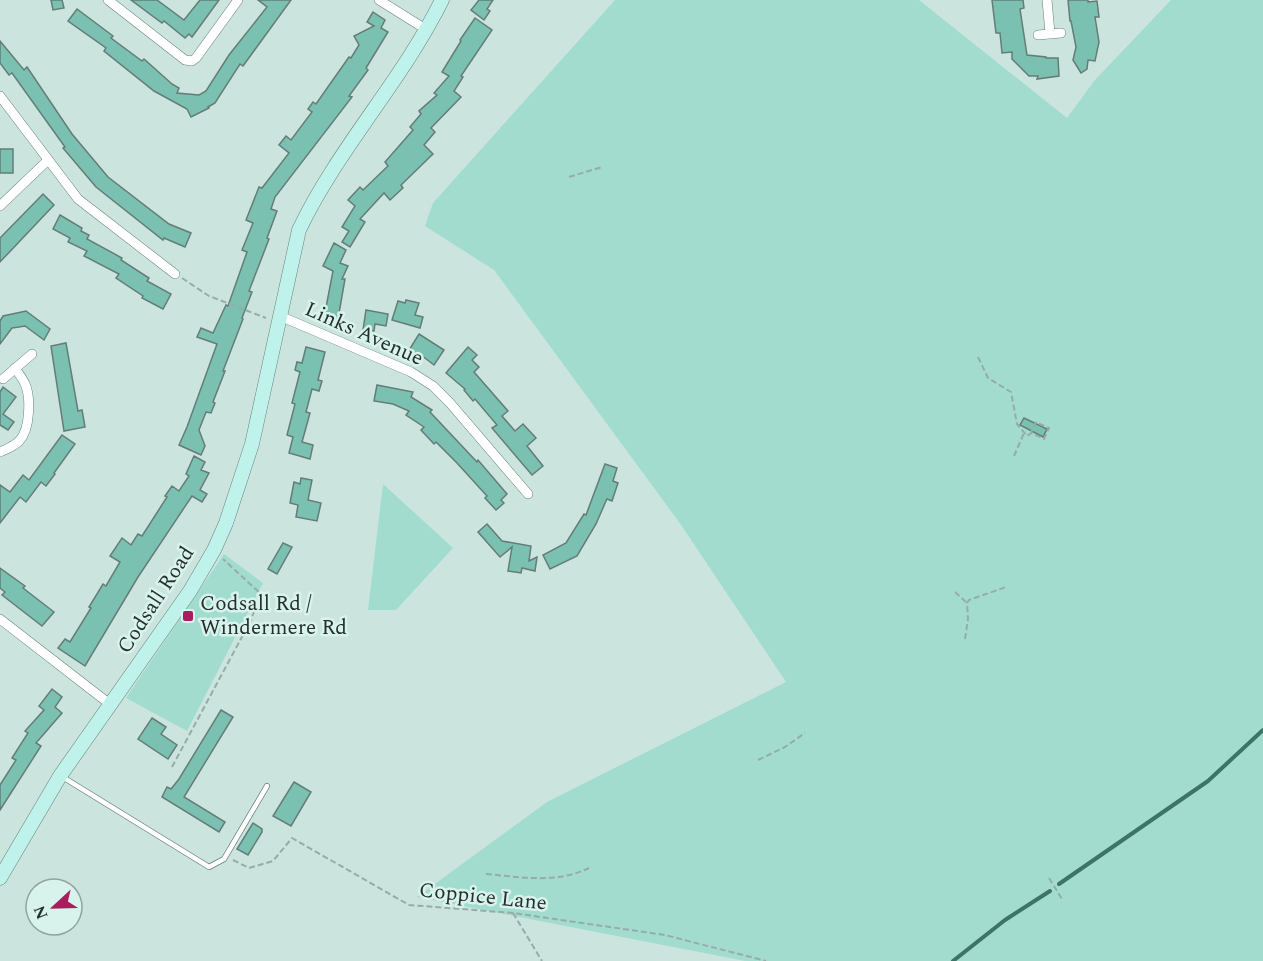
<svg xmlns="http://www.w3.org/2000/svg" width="1263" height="961" viewBox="0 0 1263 961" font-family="Spectral,serif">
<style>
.green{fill:#a2dccf}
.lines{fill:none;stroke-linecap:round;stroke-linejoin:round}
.stream{stroke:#3e7368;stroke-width:4}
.building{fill:#7ac1b2;stroke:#657c77;stroke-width:1.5}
.lane-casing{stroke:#68807a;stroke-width:6}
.street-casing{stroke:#68807a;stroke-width:10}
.secondary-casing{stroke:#68807a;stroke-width:15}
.path{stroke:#97aca7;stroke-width:2;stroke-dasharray:6 3;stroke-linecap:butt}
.lane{stroke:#fff;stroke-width:4.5}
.street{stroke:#fff;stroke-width:9}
.secondary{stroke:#bef2ea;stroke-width:14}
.poi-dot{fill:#aa1d5d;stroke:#d8f2ec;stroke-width:2}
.labels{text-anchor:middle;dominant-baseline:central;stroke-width:5;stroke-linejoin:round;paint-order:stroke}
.street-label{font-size:21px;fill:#252f2d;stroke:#d8f2ec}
.poi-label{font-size:21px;fill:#252f2d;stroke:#d8f2ec;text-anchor:start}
</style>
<rect width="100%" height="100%" fill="#cbe5de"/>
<!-- green -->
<g class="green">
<path d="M615 0H919L1067 118 1094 81 1171 0H1263V961H745L417 897 547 802 786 682 679 522 494 270 425 226 433 203Z"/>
<path d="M383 484 453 548 396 610H368Z"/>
<path d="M224 554 263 583 187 731 126 698Z"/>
</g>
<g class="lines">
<!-- stream -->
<g class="stream">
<path d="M1059 884 1208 781 1263 730"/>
<path d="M953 961 1005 920 1050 891"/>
</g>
</g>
<!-- building -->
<g class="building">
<path d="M51 0H62L64 8 53 10Z"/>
<path d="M131 0H157L184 20 200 0H219L192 37 189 34 185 38 164 21 162 23Z"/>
<path d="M258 0H291L243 66 240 64 215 103 208 107 209 108 191 117 187 109 154 91 104 51 106 48 68 21 77 9 113 36 111 38 142 61 144 59 172 84 179 88 177 93 199 95 206 91 229 55 267 7Z"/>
<path d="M479 0H493L487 9 490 11 484 20 471 10Z"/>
<path d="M992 0H1023L1024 8 1020 9 1027 55 1046 57V58H1058L1059 76 1037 79 1038 76H1029L1012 59V52L1002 53 1000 33H996Z"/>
<path d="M1068 0H1088V2L1097 1 1099 17H1095L1099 42 1095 61 1088 60 1087 69 1081 73 1073 60 1076 47 1071 21H1070Z"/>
<path d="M373 12 385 20 381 28 388 32 366 68 368 70 349 96 352 97 275 197 271 209 277 211 267 238 269 239 249 291 252 292 242 318 243 319 223 371H225L213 402 215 403 211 413 206 412 199 430 205 446 201 455 179 445 187 427 217 344 197 337 201 328 213 333 226 305 228 306 247 252 242 250 253 223 246 220 259 187 262 188 289 153 279 145 286 136 291 140 312 112 308 109 313 102 316 104 349 57 351 58 359 45 354 36 374 26 367 22Z"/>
<path d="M475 18 492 30 461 76 463 77 454 91 461 97 431 128 435 132 424 145 433 154 401 185 403 188 390 200 384 193 360 219 365 222 350 247 342 242 349 231 342 227 355 206 348 200 360 187 363 190 388 166 385 162 413 130 410 127 421 114 419 111 437 95 434 93 449 76 442 72 461 41 460 40Z"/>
<path d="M0 41 24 70 27 67 72 134 108 177 169 224 191 233 185 247 164 238 163 240 96 187 63 148 65 147 12 73 9 75 0 63Z"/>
<rect x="0" y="149" width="13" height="24"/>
<path d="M43 194 54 205 0 262V238Z"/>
<path d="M60 215 82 228 81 231 89 235 87 239 122 258 121 260 149 278 147 281 171 294 163 309 142 298 143 296 116 278 119 274 84 256 87 251 68 242 70 238 53 229Z"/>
<path d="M334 243 346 250 340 263 348 266 342 279H345L338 319 335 318 334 325 323 323 333 271 323 266Z"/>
<path d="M406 300 419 303 415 315 423 317 420 328 392 320 398 301 405 303Z"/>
<path d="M366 310 388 314 386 326 375 324 374 331 363 330Z"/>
<path d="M26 311 50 329 44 340 25 326 19 327 12 328 0 344V321L3 316Z"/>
<path d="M419 334 444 350 434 365 421 355 417 362 406 355Z"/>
<path d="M66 343 78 411 82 410 85 427 64 431 51 346Z"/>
<path d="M306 347 325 352 318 380 322 381 319 391 312 389 306 412 310 413 302 442 313 445 310 459 289 453 293 437 287 435 295 404 292 403 300 372 295 370 297 362 302 363Z"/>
<path d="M468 347 477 355 472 360 479 367 474 372 508 411 502 416 515 431 523 424 536 438 527 446 543 466 532 475 492 428 497 425 475 399 473 401 464 390 465 389 446 373Z"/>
<path d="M377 385 413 392 411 397 432 410 430 412 477 462 478 460 507 494 501 500 504 503 496 510 485 498 487 496 457 463 436 442 434 444 421 430 424 427 406 415 409 411 393 404 374 401Z"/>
<path d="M3 387 16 397 3 414 14 422 8 430 0 425V392Z"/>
<path d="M1024 418 1047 429 1043 437 1020 425Z"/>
<path d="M62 435 75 444 54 473 55 474 46 486 41 482 26 502 20 497 0 523V485L10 492 23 475 29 480Z"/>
<path d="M194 456 205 462 201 470 209 473 200 490 207 494 202 502 192 496 138 577 85 666 58 648 65 639 70 642 91 608 89 607 103 584 106 586 120 562 110 556 122 538 131 545 138 534 142 536 167 497 165 496 172 486 179 491 189 476 186 474Z"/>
<path d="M605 464 617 468 613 481 618 483 612 501 607 499 606 501 596 524 577 556 550 569 543 555 566 543 584 514 586 515Z"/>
<path d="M301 478 312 480 308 500 321 503 317 521 296 517 298 505 290 503 294 482 300 484Z"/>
<path d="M487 524 502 541 531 546 529 561 537 557 535 571 522 568 521 573 508 571 512 547 500 557 478 532Z"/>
<path d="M283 543 292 547 277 574 268 569Z"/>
<path d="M0 568 25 586 23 588 54 612 42 626 2 595 5 592 0 588Z"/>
<path d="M52 689 62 697 55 707 62 713 36 743 41 746 0 810V785L16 760 12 758 28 733 25 731 44 710 39 706Z"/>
<path d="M221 710 233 717 184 797 225 822 219 832 162 797 167 787 171 789 179 779Z"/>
<path d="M152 718 166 727 161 734 177 745 168 759 138 739Z"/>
<path d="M294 782 311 792 291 826 273 816Z"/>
<path d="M253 823 262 829V832L248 855 237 849Z"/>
</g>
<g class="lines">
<defs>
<path id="lane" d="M61 776 209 867 224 859 267 786"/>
<g id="street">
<path d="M108 0 185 60 192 61 196 58 238 0"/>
<path d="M379 0 427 30"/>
<path d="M1047 0 1050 33"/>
<path d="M1038 35 1061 33"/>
<path d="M0 96 78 199 175 274"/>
<path d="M0 206 48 160"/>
<path d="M280 316 411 372 433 386 450 403 528 494"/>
<path d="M3 379 32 354"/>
<path d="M0 452C7 449 15 446 20 440 30 429 31 397 25 384 23 379 18 373 15 368"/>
<path d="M0 619 111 705"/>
</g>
<path id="secondary" d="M0 878 60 776 190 591 214 550 226 523 252 444 299 230C338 148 402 81 442 0"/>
</defs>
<!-- lane casing -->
<use href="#lane" class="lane-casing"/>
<!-- street casing -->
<use href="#street" class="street-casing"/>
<!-- secondary casing -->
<use href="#secondary" class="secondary-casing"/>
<!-- path -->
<g class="path">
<path d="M569 177 602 167"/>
<path d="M182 278 209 296 266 318"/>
<path d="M978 357 988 378 1011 392 1017 424 1027 436 1031 433 1044 439 1049 428 1036 422 1031 433"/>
<path d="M1014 456 1024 433"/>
<path d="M955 592 967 603"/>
<path d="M965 639 968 619 967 603 969 600 1006 587"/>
<path d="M758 760 785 747 805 733"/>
<path d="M172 767 250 622 261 594 223 559"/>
<path d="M233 860 249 868 273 861 292 838 409 905 513 913 665 935 766 961"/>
<path d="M486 874C521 877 556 884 589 868"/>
<path d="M1049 878 1062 899"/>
<path d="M513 913 542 961"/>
</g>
<!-- lane -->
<use href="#lane" class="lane"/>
<!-- street -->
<use href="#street" class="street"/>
<!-- secondary -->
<use href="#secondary" class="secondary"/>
</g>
<!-- markers -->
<rect class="poi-dot" x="182" y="610" width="12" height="12" rx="3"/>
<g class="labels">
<!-- street labels -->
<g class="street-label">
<text transform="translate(364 334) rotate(24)">Links Avenue</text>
<text transform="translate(156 600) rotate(-57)">Codsall Road</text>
<text transform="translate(483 897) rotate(6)">Coppice Lane</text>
</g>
<!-- poi labels -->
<g class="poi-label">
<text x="200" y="604">Codsall Rd /<tspan x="200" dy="24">Windermere Rd</tspan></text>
</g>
</g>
<!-- north arrow -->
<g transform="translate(54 907) rotate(248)"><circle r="28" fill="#d8f2ec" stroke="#90a4a0" stroke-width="1.5"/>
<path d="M0-4.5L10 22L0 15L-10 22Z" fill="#aa1d5d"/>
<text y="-9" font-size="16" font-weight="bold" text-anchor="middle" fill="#252f2d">N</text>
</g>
</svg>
